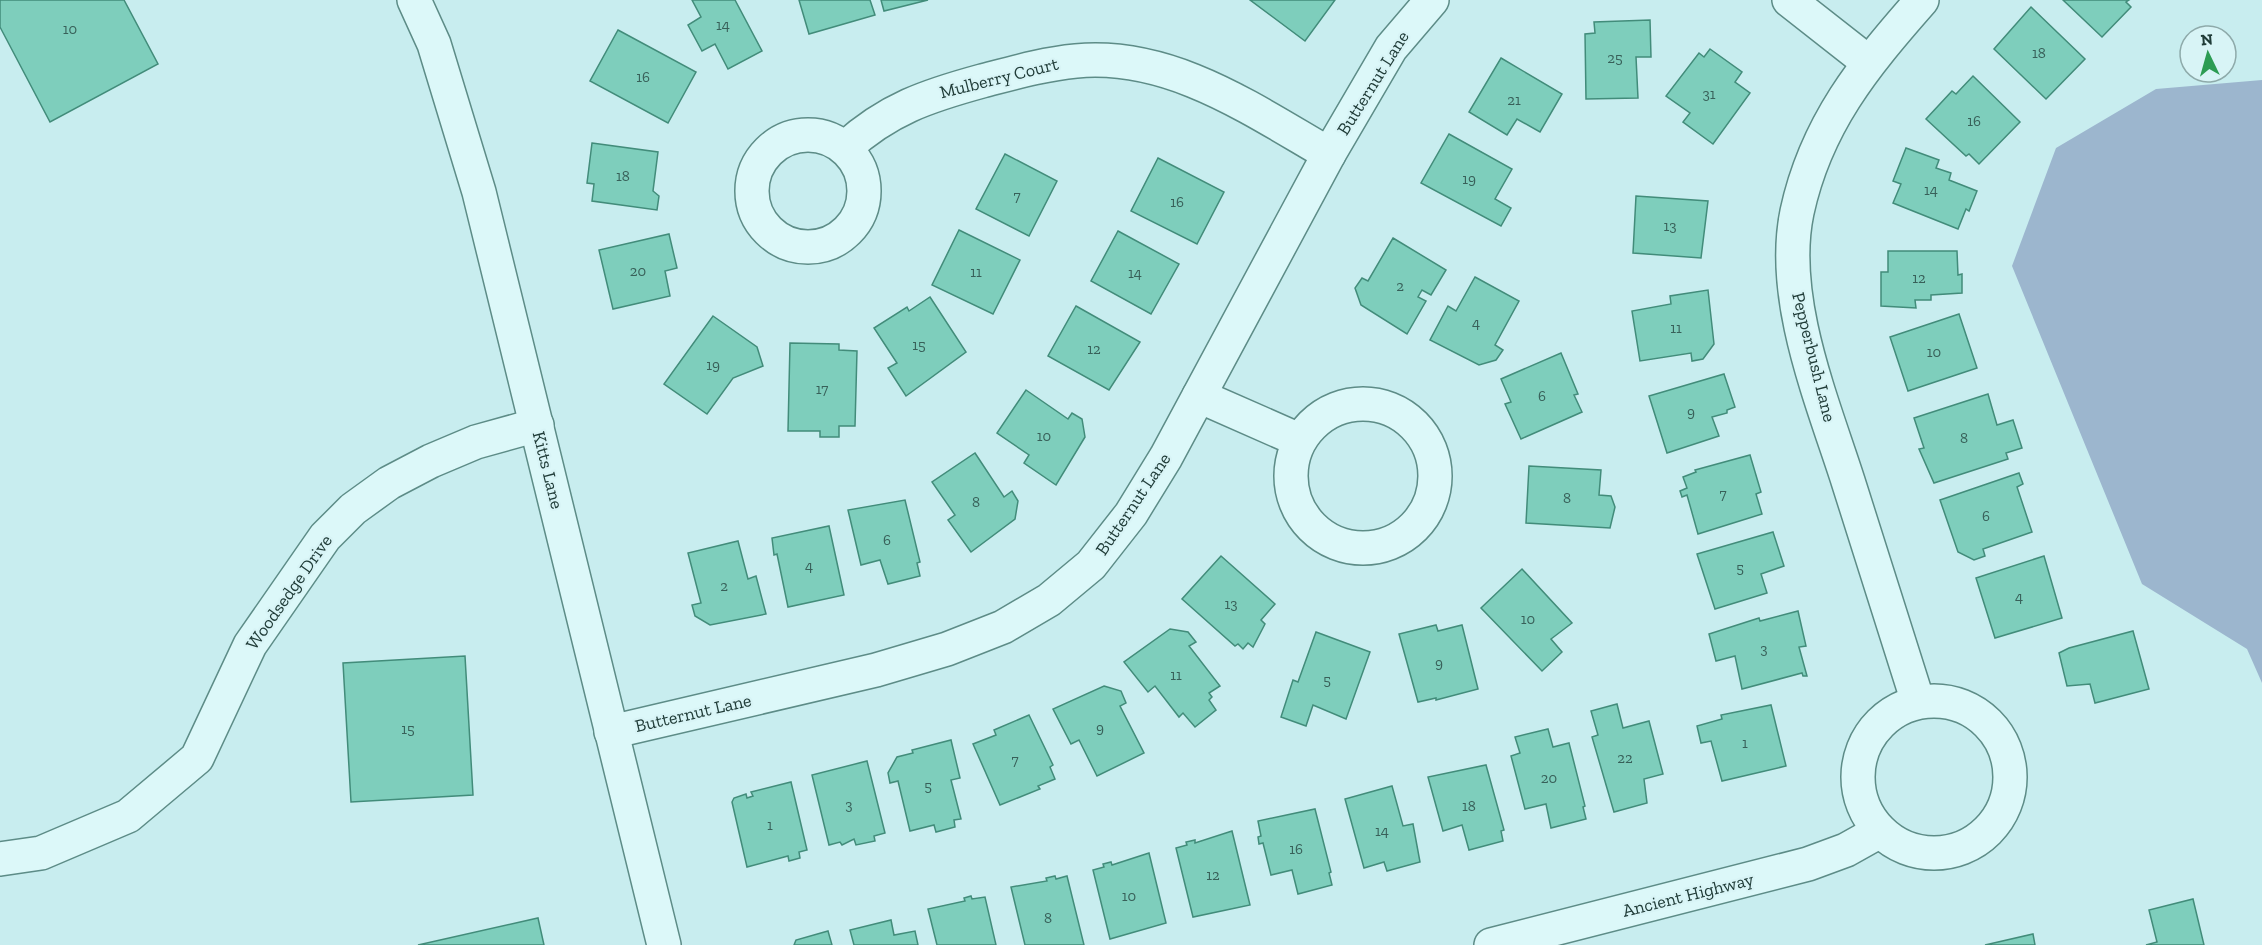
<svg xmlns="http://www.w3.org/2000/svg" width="2262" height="945" viewBox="0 0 2262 945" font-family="'Zilla Slab',serif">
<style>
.green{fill:#9cb6ce}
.building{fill:#7ecebc;stroke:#428c7a;stroke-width:1.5}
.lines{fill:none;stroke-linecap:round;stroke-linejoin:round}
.minor-casing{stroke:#5d8c87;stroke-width:36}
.tertiary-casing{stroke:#5d8c87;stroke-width:36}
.minor{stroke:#dcf8f9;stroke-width:33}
.tertiary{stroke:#dcf8f9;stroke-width:33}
.labels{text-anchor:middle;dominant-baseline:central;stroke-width:4.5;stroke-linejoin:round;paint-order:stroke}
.number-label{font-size:15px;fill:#386059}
.street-label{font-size:18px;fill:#203c38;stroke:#d8f4f6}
</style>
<rect width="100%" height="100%" fill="#c8edef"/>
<!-- green -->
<path class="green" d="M2262 80V683L2247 649 2142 584 2012 266 2056 148 2156 89Z"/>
<!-- building -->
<g class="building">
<path d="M0 0H124L158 64 50 122 0 27Z"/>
<path d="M692 0H735L762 51 728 69 715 44 702 51 688 25 701 17Z"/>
<path d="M799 0H870L875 15 809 34Z"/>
<path d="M881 0H928L884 11Z"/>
<path d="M1250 0H1335L1305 41Z"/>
<path d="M2063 0H2129L2126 2 2131 7 2102 37Z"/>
<path d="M2031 7 2085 59 2046 99 1994 49Z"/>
<path d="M1650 20 1651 57H1636L1638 98 1586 99 1585 34 1595 33 1594 22Z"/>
<path d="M618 30 696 72 668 123 590 81Z"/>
<path d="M1710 49 1742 72 1735 82 1750 93 1713 144 1683 122 1690 113 1666 96 1699 53 1704 57Z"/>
<path d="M1501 58 1562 94 1540 132 1517 119 1507 135 1469 112Z"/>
<path d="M1973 76 2020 122 1979 164 1969 154 1966 156 1926 119 1952 91 1956 94Z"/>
<path d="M1449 134 1512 169 1495 199 1511 208 1501 226 1421 183Z"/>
<path d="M592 143 658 152 653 191 659 196 657 210 592 201 594 184 587 183Z"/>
<path d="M1906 148 1939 160 1936 168 1951 173 1949 180 1977 191 1969 211 1966 209 1958 229 1893 203 1901 184 1893 181Z"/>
<path d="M1005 154 1057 181 1029 236 976 209Z"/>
<path d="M1158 158 1224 192 1197 244 1131 211Z"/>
<path d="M1636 196 1708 201 1701 258 1633 253Z"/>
<path d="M959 230 1020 260 993 314 932 285Z"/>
<path d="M1118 231 1179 264 1151 314 1091 281Z"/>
<path d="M669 234 677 268 665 271 670 296 613 309 599 250Z"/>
<path d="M1393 238 1446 270 1431 295 1422 290 1418 297 1426 301 1407 334 1361 305 1355 288 1362 278 1368 281Z"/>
<path d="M1888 251H1957L1958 275 1962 274V293L1931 295V300H1915L1916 308 1881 306V272H1888Z"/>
<path d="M1475 277 1519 301 1495 345 1503 350 1496 360 1479 365 1430 340 1448 306 1456 311Z"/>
<path d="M1708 290 1714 344 1703 359 1692 361 1691 353 1640 361 1632 311 1671 304 1670 296Z"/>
<path d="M930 297 966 352 906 396 888 368 897 363 874 328 907 307 909 311Z"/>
<path d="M1076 306 1140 342 1109 390 1048 356Z"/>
<path d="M1959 314 1977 368 1908 391 1890 337Z"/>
<path d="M713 316 757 347 763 366 733 378 707 414 664 384Z"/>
<path d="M790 343 839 344V350L857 351 855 426H839V437H820V431H788Z"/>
<path d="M1561 353 1578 394 1574 395 1582 412 1521 439 1505 404 1511 402 1501 379Z"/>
<path d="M1724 374 1735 407 1727 410V413L1712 417 1719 436 1667 453 1649 396Z"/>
<path d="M1026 390 1068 419 1072 413 1082 419 1085 437 1056 485 1024 463 1029 455 997 433Z"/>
<path d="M1988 394 1997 425 2013 420 2022 448 2006 453 2008 459 1934 483 1919 449 1924 448 1914 418Z"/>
<path d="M975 453 1004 497 1012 491 1018 501 1015 519 971 552 948 520 955 515 932 482Z"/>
<path d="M1750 455 1761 492 1756 494 1762 514 1698 534 1687 495 1682 497 1680 491 1687 488 1683 477 1696 472 1695 470Z"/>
<path d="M1529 466 1601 470 1599 495 1611 496 1615 507 1610 528 1526 523Z"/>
<path d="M2019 473 2023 484 2017 487 2032 532 1983 549 1985 556 1974 560 1958 552 1940 500Z"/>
<path d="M905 500 920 562 917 563 920 576 888 584 880 560 861 565 848 510Z"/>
<path d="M829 526 844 595 788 607 777 554 774 555 772 538Z"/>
<path d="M1773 532 1784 566 1761 574 1767 593 1715 609 1697 554Z"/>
<path d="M738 541 748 579 756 576 766 614 710 625 695 616 692 605 701 603 688 553Z"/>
<path d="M1221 556 1275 604 1261 620 1265 624 1253 647 1248 643 1243 649 1238 644 1235 646 1182 599Z"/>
<path d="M2044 556 2062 618 1995 638 1976 578Z"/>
<path d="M1522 569 1572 623 1551 639 1562 652 1542 671 1481 608Z"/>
<path d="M1798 611 1806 646 1799 647 1807 676H1803L1802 673 1742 689 1735 656 1716 661 1709 634 1759 618 1760 621Z"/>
<path d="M1436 625 1438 631 1462 625 1478 689 1436 700V698L1418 702 1399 634Z"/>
<path d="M1170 629 1188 632 1196 642 1189 646 1220 686 1209 693 1212 697 1209 700 1216 710 1195 727 1183 713 1179 717 1155 686 1148 692 1124 662Z"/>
<path d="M2133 631 2149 689 2095 703 2090 684 2067 686 2059 653 2069 648Z"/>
<path d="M1316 632 1370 652 1346 719 1313 705 1306 726 1281 717 1293 680 1298 682Z"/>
<path d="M465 656 473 795 351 802 343 663Z"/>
<path d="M1104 686 1121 691 1126 703 1120 706 1144 753 1097 776 1079 740 1071 744 1053 709Z"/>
<path d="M1617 704 1623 728 1649 721 1663 774 1644 779 1647 803 1614 812 1592 737 1598 735 1591 711Z"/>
<path d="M1771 705 1786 766 1722 781 1711 741 1701 743 1697 726 1722 719 1721 715Z"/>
<path d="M1029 715 1053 765 1050 767 1055 779 1038 786 1040 789 1000 805 973 744 996 735 994 730Z"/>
<path d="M1548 729 1553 747 1569 743 1585 806 1583 807 1586 819 1551 828 1546 804 1525 809 1511 756 1520 753 1515 737Z"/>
<path d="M951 740 960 778 951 780 961 819 954 820 955 827 936 832 934 825 910 831 898 781 890 783 888 773 897 757 913 753 912 750Z"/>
<path d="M867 761 885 833 874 836 875 841 856 845 854 839 842 845 840 842 829 845 812 775Z"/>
<path d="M1486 765 1504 830 1501 831 1503 841 1469 850 1462 825 1443 831 1428 777Z"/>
<path d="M791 782 807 850 799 852 800 858 789 861 788 856 747 867 732 802 734 798 746 794 747 798 753 796 751 792Z"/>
<path d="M1392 786 1403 826 1413 824 1420 862 1387 871 1384 862 1364 868 1345 799Z"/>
<path d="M1315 809 1331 872 1329 873 1332 885 1298 894 1292 870 1271 875 1263 843 1259 844 1258 837 1261 836 1258 821Z"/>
<path d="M1232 831 1250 905 1193 917 1176 848 1187 845 1186 842 1195 840V843Z"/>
<path d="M1149 853 1166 923 1110 939 1093 870 1104 867 1103 864 1111 862 1112 865Z"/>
<path d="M1055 876 1056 879 1067 876 1084 945H1025L1011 887 1047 881 1046 878Z"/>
<path d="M971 896 972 899 985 897 996 945H937L928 909 965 901 964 898Z"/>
<path d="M2193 899 2204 945H2146L2157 942 2149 910Z"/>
<path d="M538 918 544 945H418Z"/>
<path d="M891 920 894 935 915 931 918 945H854L850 930Z"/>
<path d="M828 931 832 945H794L796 940Z"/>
<path d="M2033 934 2035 945H1985Z"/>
</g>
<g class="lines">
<defs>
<g id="minor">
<path d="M1789 0 1868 62"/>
<circle cx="808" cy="191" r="56"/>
<path d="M845 148C888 109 927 96 982 81 1013 73 1044 64 1076 61 1170 52 1251 109 1329 154"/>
<path d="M1199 396 1299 440"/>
<circle cx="1363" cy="476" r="72"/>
<circle cx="1934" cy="777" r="76"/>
<path d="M1918 702C1895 628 1871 555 1848 481 1822 400 1779 298 1797 212 1816 124 1864 66 1922 0"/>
<path d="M611 732 876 670 947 649 1003 627 1049 600 1091 565 1131 514 1166 457 1329 154 1391 48 1432 0"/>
<path d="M0 859 41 853 128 816 197 758 250 645 325 537 353 509 389 483 431 461 476 442 537 425"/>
<path d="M1491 945 1808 864 1846 850 1880 831"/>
</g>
<path id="tertiary" d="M414 0 434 44 479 192 664 945"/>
</defs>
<!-- minor casing -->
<use href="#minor" class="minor-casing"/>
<!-- tertiary casing -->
<use href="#tertiary" class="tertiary-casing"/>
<!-- minor -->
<use href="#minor" class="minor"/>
<!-- tertiary -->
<use href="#tertiary" class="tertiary"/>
</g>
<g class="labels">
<!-- number labels -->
<g class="number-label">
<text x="723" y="25">14</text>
<text x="70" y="29">10</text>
<text x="2039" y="53">18</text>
<text x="1615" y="58">25</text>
<text x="643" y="77">16</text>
<text x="1709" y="94">31</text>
<text x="1514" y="100">21</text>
<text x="1974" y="121">16</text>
<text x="623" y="176">18</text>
<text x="1469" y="179">19</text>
<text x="1931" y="190">14</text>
<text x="1017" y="196">7</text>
<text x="1177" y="202">16</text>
<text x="1670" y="226">13</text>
<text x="638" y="271">20</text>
<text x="976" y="272">11</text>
<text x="1135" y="273">14</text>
<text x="1919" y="278">12</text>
<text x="1400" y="286">2</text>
<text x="1476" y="323">4</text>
<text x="1676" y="328">11</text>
<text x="919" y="345">15</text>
<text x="1094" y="349">12</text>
<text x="1934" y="352">10</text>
<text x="713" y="365">19</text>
<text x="822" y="389">17</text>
<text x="1542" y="396">6</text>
<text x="1691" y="412">9</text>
<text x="1044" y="436">10</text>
<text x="1964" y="438">8</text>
<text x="1723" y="494">7</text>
<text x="1567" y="498">8</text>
<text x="976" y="502">8</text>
<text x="1986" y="516">6</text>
<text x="887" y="540">6</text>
<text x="809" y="566">4</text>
<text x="1740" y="568">5</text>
<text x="724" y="586">2</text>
<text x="2019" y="597">4</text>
<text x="1231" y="604">13</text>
<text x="1528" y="619">10</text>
<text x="1764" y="649">3</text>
<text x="1439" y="663">9</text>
<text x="1176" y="675">11</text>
<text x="1327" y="680">5</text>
<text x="1100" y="728">9</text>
<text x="408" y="729">15</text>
<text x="1745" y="743">1</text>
<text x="1625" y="758">22</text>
<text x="1015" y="760">7</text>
<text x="1549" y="778">20</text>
<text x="928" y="786">5</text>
<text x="849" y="805">3</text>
<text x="1469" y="806">18</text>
<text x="770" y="825">1</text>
<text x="1382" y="831">14</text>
<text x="1296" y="849">16</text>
<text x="1213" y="875">12</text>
<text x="1129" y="896">10</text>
<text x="1048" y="918">8</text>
</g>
<!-- street labels -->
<g class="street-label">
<text transform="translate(999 78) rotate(-14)">Mulberry Court</text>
<text transform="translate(1373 83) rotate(-58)">Butternut Lane</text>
<text transform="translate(1814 357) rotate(76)">Pepperbush Lane</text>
<text transform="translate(548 470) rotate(76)">Kitts Lane</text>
<text transform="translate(1133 504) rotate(-56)">Butternut Lane</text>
<text transform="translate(289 592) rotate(-55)">Woodsedge Drive</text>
<text transform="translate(693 713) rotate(-13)">Butternut Lane</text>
<text transform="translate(1688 895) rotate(-14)">Ancient Highway</text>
</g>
</g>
<!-- north arrow -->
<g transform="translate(2208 54) rotate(355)"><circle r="28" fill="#d8f4f6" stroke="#8eaaaa" stroke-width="1.5"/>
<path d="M0-4.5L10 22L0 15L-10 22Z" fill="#2c9c53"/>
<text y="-9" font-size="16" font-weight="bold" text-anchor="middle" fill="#203c38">N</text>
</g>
</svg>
